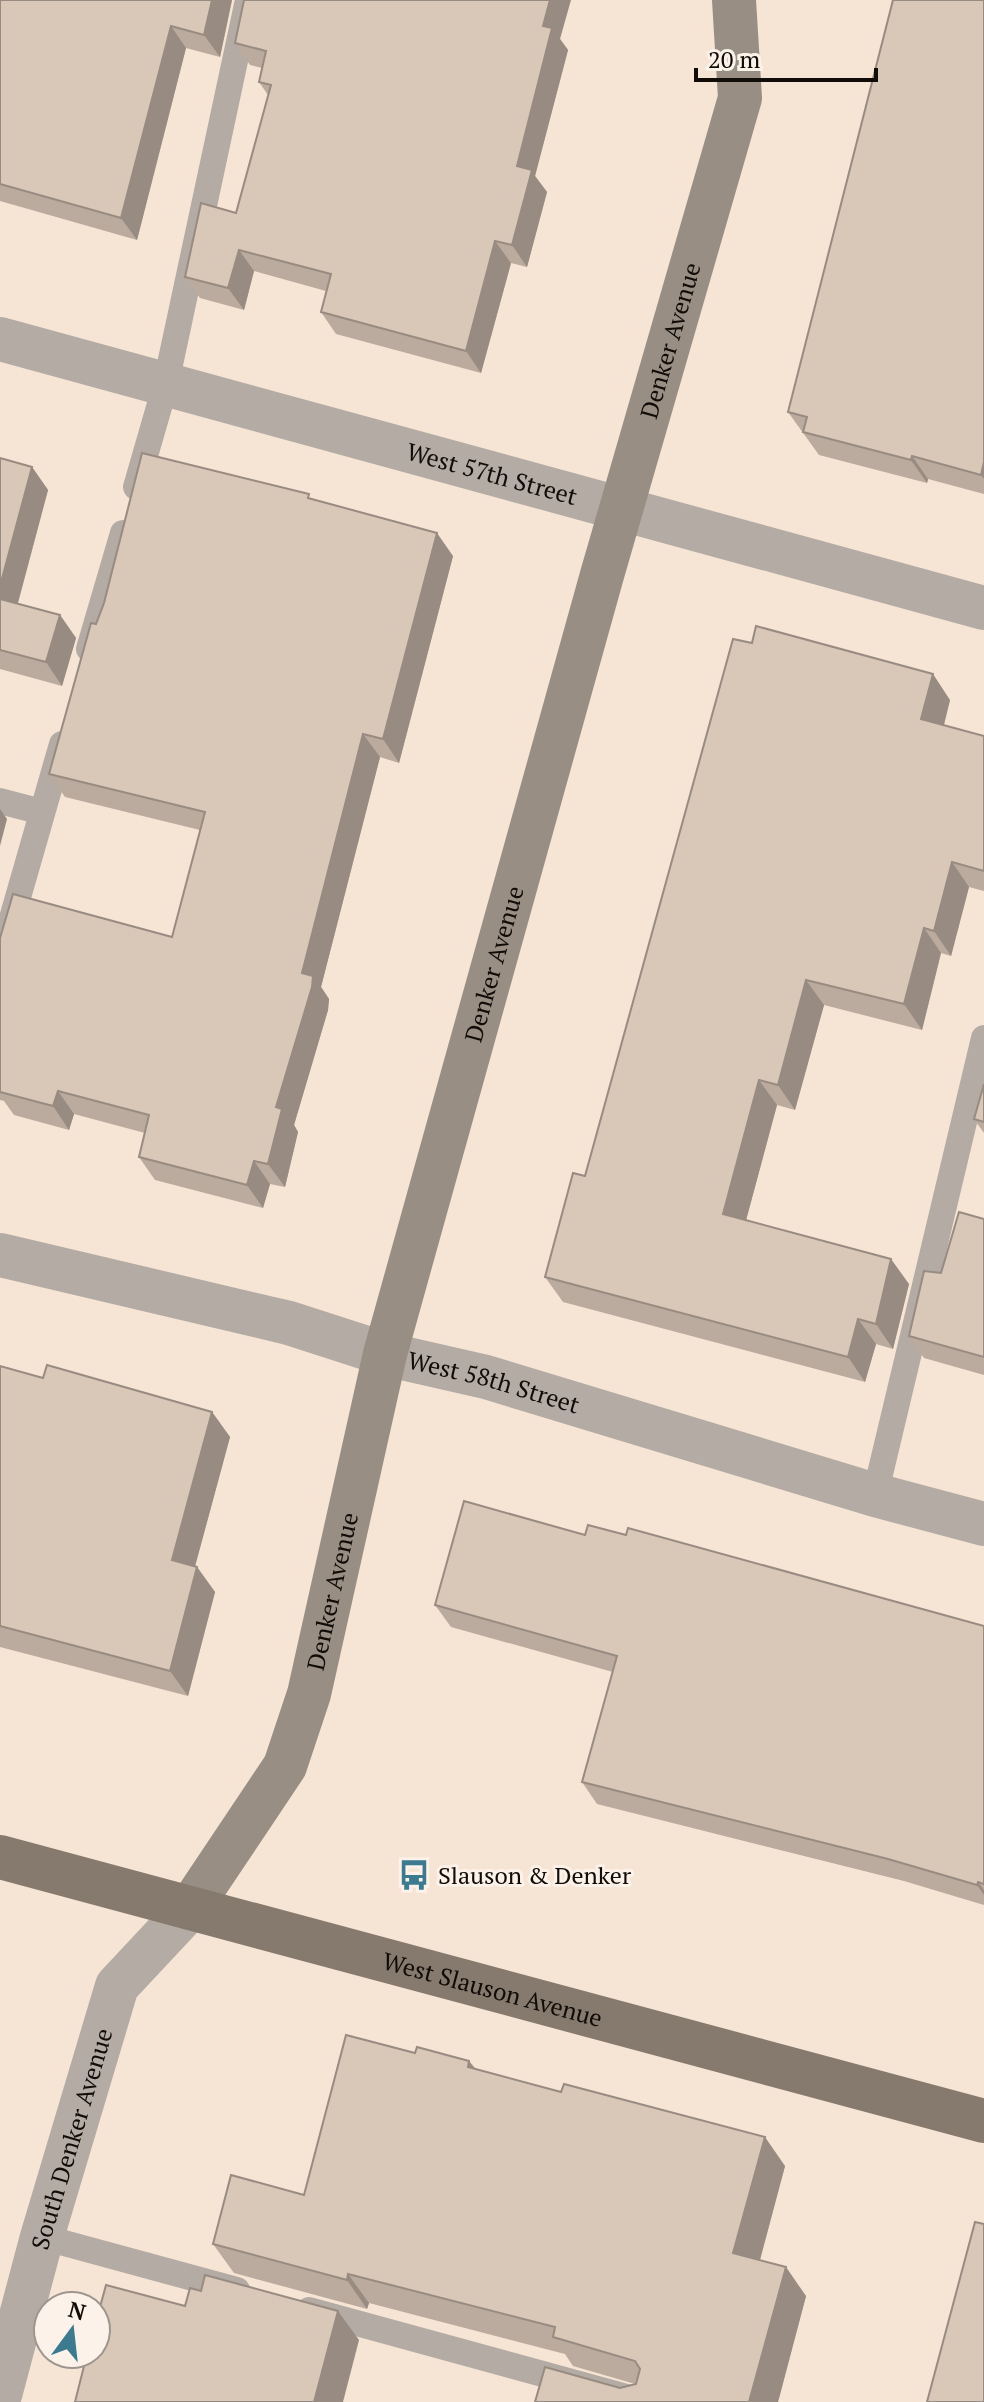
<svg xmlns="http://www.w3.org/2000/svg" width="984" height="2402" viewBox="0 0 984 2402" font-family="'PT Serif',serif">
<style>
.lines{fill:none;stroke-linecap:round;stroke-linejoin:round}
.lane{stroke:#b3aba4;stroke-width:26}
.street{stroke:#b3aba4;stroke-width:44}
.secondary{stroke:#998e84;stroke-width:44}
.primary{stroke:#86796d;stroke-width:44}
.wall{fill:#bbab9e}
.shaded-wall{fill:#988b81}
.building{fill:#d9c7b8;stroke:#988b81;stroke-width:2}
.labels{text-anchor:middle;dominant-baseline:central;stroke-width:6;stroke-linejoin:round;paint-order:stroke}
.street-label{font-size:24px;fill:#110c07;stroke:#fdf2e9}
.poi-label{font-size:24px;fill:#110c07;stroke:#fdf2e9;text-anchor:start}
</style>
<rect width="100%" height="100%" fill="#f6e4d4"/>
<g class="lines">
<!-- lane -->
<g class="lane">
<path d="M136 487 166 383 248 0"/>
<path d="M89 649 123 533"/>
<path d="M0 801 42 812"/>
<path d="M0 960 62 744"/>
<path d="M875 1495 984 1038"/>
<path d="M42 2237 237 2290"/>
<path d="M309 2310 645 2402"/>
</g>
<!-- street -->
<g class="street">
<path id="s1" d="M0 339 984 608"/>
<path id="s2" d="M0 1255 289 1323 385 1354 486 1377 875 1495 984 1524"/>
<path id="s3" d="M0 2395 42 2237 117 1986 190 1908"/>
</g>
<!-- secondary -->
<path class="secondary" id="s4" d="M190 1908 285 1766 309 1694 385 1354 602 575 740 98 734 0"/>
<!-- primary -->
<path class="primary" id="s5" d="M0 1857 984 2121"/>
</g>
<!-- wall -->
<g class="wall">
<path d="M0 0H232L220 57 186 48 137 240 0 201Z"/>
<path d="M984 0V494L928 479 927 483 819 455 788 412Z"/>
<path d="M560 39 568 50 535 176 547 192 527 267 511 263 481 373 336 334 321 312 326 291 254 271 244 310 200 298 185 277 236 213 268 95 259 82 262 68 250 65 235 43Z"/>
<path d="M0 458 32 467 48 490 18 603 60 615 76 638 62 686 0 669Z"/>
<path d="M314 500 453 556 399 763 380 757 321 987 329 999 328 1010 294 1125 298 1132 285 1187 270 1184 263 1208 155 1180 139 1157 145 1133 74 1114 69 1130 14 1115 4 1101 0 1100V938L172 937 200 830 65 797 49 774 96 624Z"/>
<path d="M950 700 944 725 984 736V891L969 887 951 956 941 953 922 1030 824 1005 795 1110 777 1105 746 1220 909 1284 893 1349 876 1344 865 1382 563 1302 545 1277 585 1176Z"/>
<path d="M984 1084V1133L974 1119Z"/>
<path d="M984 1219V1375L924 1358 909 1336 941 1273Z"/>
<path d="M0 1366 43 1378 212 1412 230 1437 195 1566 197 1567 215 1592 188 1696 0 1647Z"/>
<path d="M585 1535 984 1626V1905L904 1881 597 1804 582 1782 613 1672 451 1627 435 1605Z"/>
<path d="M415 2053 469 2061 476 2069 785 2166 760 2260 806 2296 778 2402 620 2388 635 2384 573 2366 565 2354 369 2303 367 2309 234 2273 213 2244 304 2195Z"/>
</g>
<!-- shaded-wall -->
<g class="shaded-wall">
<path d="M212 0H232L220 57 204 35Z"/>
<path d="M550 0H571L560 39 568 50 535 176 547 192 527 267 512 245 517 166 543 26Z"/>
<path d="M171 26 186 48 137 240 121 218Z"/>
<path d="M495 241 511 263 481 373 466 351Z"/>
<path d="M239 250 254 271 244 310 228 288Z"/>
<path d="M912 456 928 479 927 483 911 460Z"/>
<path d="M984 462V479L981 475Z"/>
<path d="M32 467 48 490 13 621 0 602V586Z"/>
<path d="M437 533 453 556 399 763 383 739Z"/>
<path d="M60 615 76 638 62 686 46 662Z"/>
<path d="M933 674 950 700 939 744 921 719Z"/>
<path d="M363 734 380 757 321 987 329 999 328 1010 294 1125 298 1132 285 1187 268 1164 276 1107 302 973Z"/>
<path d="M0 809 7 819 0 846Z"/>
<path d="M952 862 969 887 951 956 934 931Z"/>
<path d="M924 928 941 953 922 1030 904 1004Z"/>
<path d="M806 980 824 1005 795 1110 778 1085Z"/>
<path d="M759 1080 777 1105 741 1239 723 1214Z"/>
<path d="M58 1091 74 1114 69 1130 53 1106Z"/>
<path d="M254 1161 270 1184 263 1208 247 1185Z"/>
<path d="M891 1259 909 1284 893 1349 876 1324Z"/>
<path d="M858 1319 876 1344 865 1382 848 1357Z"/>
<path d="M212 1412 230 1437 190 1585 172 1560Z"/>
<path d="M197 1567 215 1592 188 1696 170 1671Z"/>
<path d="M978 1882 984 1890V1895L977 1885Z"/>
<path d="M469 2061 490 2090 468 2067Z"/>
<path d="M765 2137 785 2166 754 2282 733 2253Z"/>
<path d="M786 2267 806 2296 778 2402H749Z"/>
<path d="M348 2274 369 2303 367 2309 347 2280Z"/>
<path d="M338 2311 359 2340 343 2402H314Z"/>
</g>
<!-- building -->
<g class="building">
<path d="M0 0H212L204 35 171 26 121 218 0 184Z"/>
<path d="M244 0H550L543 26 552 28 517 166 532 170 512 245 495 241 466 351 321 312 331 274 239 250 228 288 185 277 201 203 236 213 271 85 259 82 266 51 235 43Z"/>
<path d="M893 0H984V462L981 475 912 456 911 460 803 432 807 417 788 412Z"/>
<path d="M142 453 309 494 308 498 437 533 383 739 363 734 302 973 313 976 312 987 276 1107 282 1109 268 1164 254 1161 247 1185 139 1157 149 1115 58 1091 53 1106 0 1092V938L13 894 172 937 205 812 49 774 91 623 96 624 104 603Z"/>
<path d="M0 458 32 467 0 586Z"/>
<path d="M0 599 60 615 46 662 0 650Z"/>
<path d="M756 626 933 674 921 719 984 736V871L952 862 934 931 924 928 904 1004 806 980 778 1085 759 1080 723 1214 891 1259 876 1324 858 1319 848 1357 545 1277 573 1173 585 1176 733 639 752 643Z"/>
<path d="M984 1084V1122L974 1119Z"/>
<path d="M959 1212 984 1219V1357L909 1336 924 1271 941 1273Z"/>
<path d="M47 1365 212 1412 172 1560 197 1567 170 1671 0 1626V1366L43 1378Z"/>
<path d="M464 1501 585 1535 588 1525 626 1535 628 1528 984 1626V1884L978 1882 977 1885 888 1859 582 1782 617 1656 435 1605Z"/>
<path d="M346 2035 415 2053 417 2047 469 2061 468 2067 561 2092 564 2084 765 2137 733 2253 786 2267 749 2402H535L545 2367 620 2388 636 2384 640 2369 635 2361 553 2337 555 2327 348 2274 347 2280 213 2244 231 2175 304 2195Z"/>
<path d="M975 2222 984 2224V2402H927Z"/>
<path d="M205 2275 338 2311 314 2402H75L87 2354H96V2322L106 2285 185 2306 190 2288 201 2291Z"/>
</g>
<!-- icons -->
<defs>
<symbol id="bus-bare" viewBox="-9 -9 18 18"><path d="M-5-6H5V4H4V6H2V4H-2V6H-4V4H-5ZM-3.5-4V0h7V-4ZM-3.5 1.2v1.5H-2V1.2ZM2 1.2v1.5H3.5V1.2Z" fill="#3b7a8f" stroke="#fdf2e9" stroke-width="2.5" paint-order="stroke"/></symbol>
</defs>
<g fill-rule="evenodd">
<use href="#bus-bare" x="392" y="1853" width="44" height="44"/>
</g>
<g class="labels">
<!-- street labels -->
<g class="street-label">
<text stroke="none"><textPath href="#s4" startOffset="1648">Denker Avenue</textPath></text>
<text stroke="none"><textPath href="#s1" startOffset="510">West 57th Street</textPath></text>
<text stroke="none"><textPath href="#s4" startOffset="1000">Denker Avenue</textPath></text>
<text stroke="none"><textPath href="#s2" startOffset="510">West 58th Street</textPath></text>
<text stroke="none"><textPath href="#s4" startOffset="352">Denker Avenue</textPath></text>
<text stroke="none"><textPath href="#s5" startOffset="510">West Slauson Avenue</textPath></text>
<text stroke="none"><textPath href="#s3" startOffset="266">South Denker Avenue</textPath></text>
</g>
<!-- poi labels -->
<g class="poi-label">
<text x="438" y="1875">Slauson &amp; Denker</text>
</g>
</g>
<!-- north arrow -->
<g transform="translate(72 2330) rotate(15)"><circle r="38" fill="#fdf2e9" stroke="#9f968f" stroke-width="2"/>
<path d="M0-6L14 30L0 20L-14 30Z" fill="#3b7a8f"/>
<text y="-12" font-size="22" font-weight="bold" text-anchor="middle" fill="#110c07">N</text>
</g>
<!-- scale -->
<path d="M696 68v12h180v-12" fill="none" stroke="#110c07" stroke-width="4"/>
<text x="708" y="68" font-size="24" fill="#110c07" stroke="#fdf2e9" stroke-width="6" paint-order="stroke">20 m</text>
</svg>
